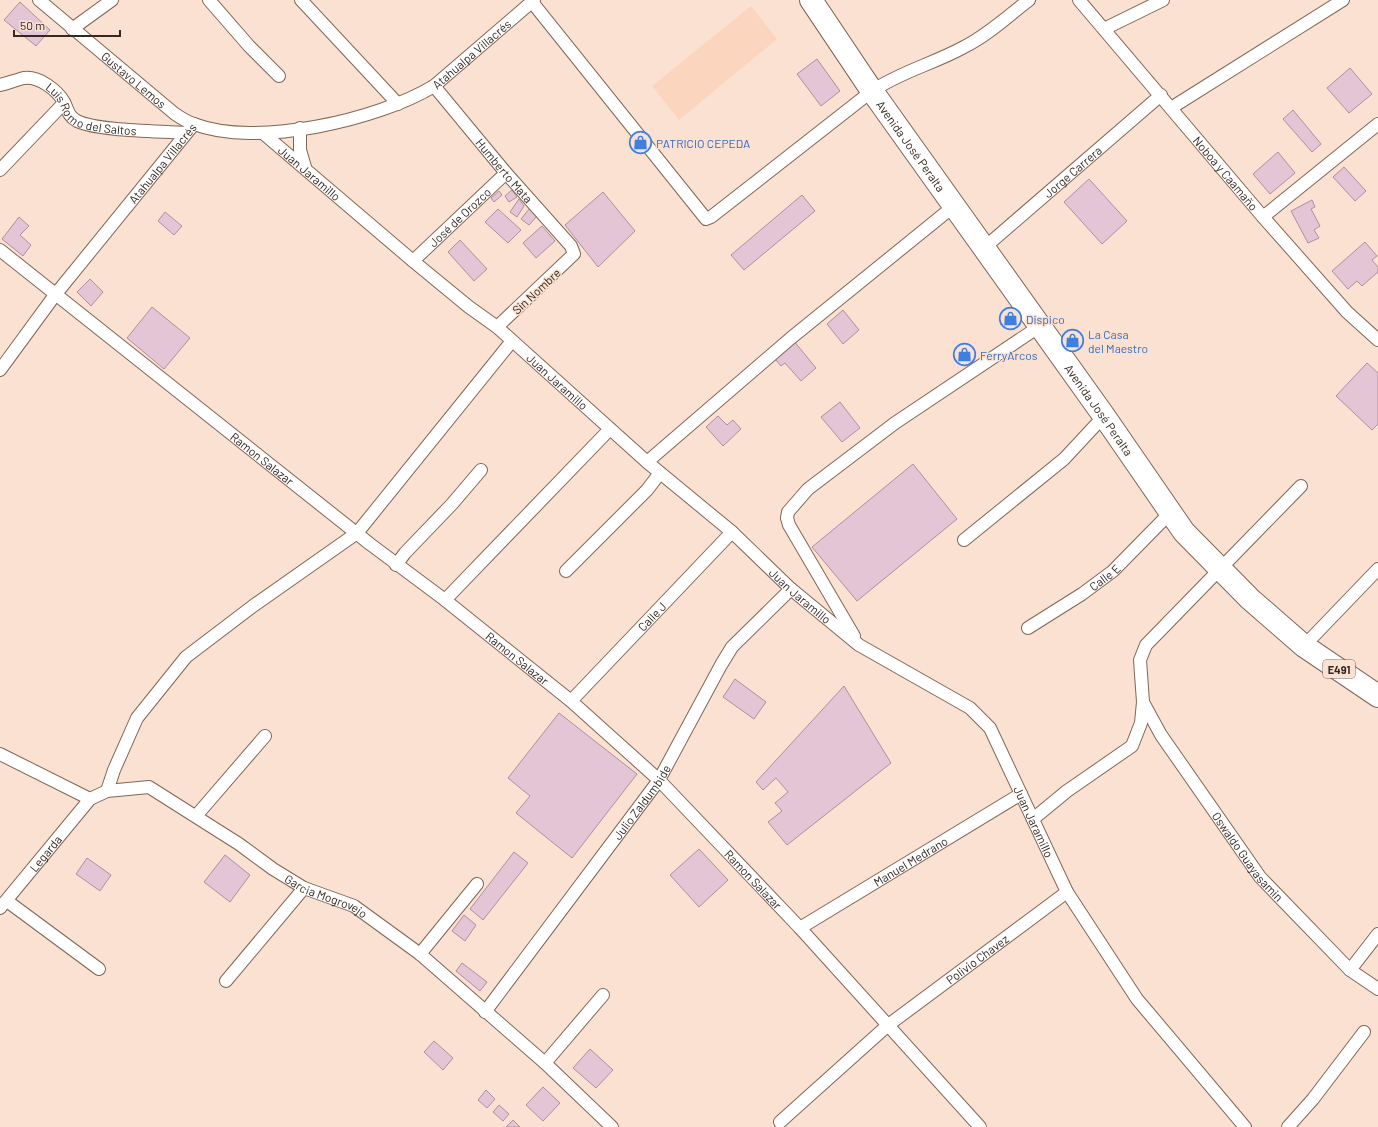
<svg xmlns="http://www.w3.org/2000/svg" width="1378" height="1127" viewBox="0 0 1378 1127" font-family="Barlow,sans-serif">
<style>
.built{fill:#fbd5be}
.building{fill:#e3c5d6;stroke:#ad8fa0}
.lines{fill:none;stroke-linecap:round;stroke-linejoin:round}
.street-casing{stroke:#816655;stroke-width:14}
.highway-casing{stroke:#816655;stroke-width:24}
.street{stroke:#fff;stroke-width:12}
.highway{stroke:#fff;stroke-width:22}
.labels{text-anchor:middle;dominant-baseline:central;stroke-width:3;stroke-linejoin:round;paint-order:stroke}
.shield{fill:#fbe1d2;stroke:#706056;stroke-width:1}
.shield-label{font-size:11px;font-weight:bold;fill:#342821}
.street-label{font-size:12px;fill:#342821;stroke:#fbe1d2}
.shop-label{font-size:12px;fill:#366cbe;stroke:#fbe1d2;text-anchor:start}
</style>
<rect width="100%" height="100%" fill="#fbe1d2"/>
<!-- built -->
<path class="built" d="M751 6 777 39 679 120 652 86Z"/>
<!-- building -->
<g class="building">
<path d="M20 2 50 30 36 46 4 20Z"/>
<path d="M817 59 840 91 821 106 797 74Z"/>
<path d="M1350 68 1372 94 1349 113 1327 88Z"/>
<path d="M1293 110 1321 144 1312 152 1283 119Z"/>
<path d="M1278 152 1295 173 1270 194 1253 174Z"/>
<path d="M1344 167 1366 191 1355 201 1333 177Z"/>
<path d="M1089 179 1127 221 1102 244 1064 202Z"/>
<path d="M512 190 517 197 509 202 505 196Z"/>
<path d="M499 191 502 195 494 202 491 198Z"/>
<path d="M603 192 635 231 598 267 565 225Z"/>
<path d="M802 195 815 211 744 270 731 255Z"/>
<path d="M519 199 524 206 517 217 510 212Z"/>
<path d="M1312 200 1315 207 1311 209 1320 226 1314 230 1319 238 1308 243 1291 211Z"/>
<path d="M530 208 538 215 529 225 521 219Z"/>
<path d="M498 209 521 230 508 243 485 222Z"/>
<path d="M165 212 182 226 174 235 158 221Z"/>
<path d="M19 217 29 226 20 235 31 245 23 256 2 239Z"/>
<path d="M542 226 555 241 536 258 523 243Z"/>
<path d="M460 240 487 269 474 281 448 252Z"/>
<path d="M1365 242 1377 256 1372 260 1378 267V272L1362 286 1357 281 1348 289 1332 271Z"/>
<path d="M90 279 103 292 91 306 77 292Z"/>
<path d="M152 307 190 338 164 369 127 338Z"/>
<path d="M843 310 859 330 843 344 827 324Z"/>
<path d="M793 340 816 368 801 381 785 363 781 366 775 359Z"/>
<path d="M1367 363 1378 373V424L1372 430 1336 396Z"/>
<path d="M840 402 860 428 842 442 821 417Z"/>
<path d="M718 416 727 425 733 420 741 429 723 446 706 427Z"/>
<path d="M913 464 957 519 857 601 812 547Z"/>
<path d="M735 679 766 702 754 719 723 697Z"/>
<path d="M844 686 891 763 787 845 768 822 782 811 775 803 788 792 776 778 763 790 756 782Z"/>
<path d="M559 713 637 774 572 858 516 813 530 796 508 778Z"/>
<path d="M699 849 728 880 699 907 670 875Z"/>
<path d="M514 852 528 863 483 920 470 909Z"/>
<path d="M225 855 250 875 230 902 204 882Z"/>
<path d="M87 858 111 875 100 891 76 874Z"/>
<path d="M464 915 476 925 465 941 452 931Z"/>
<path d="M462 963 487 982 480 991 456 971Z"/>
<path d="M434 1041 453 1058 443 1070 424 1052Z"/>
<path d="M590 1049 613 1070 596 1088 573 1068Z"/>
<path d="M543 1087 560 1103 543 1121 526 1105Z"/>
<path d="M486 1090 495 1099 487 1108 478 1100Z"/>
<path d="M499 1105 509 1114 503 1121 493 1112Z"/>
<path d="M513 1120 520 1127H506Z"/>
</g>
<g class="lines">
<defs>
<g id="street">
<path id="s1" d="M39 0 175 114C181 118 187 122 194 124 256 148 378 120 434 86L534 0"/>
<path d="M209 0 249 46 279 76"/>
<path d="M301 0 398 104"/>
<path id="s2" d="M1079 0 1263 217 1347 312 1378 340"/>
<path d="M532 2 706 219 711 217 872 91C902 71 933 64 964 47 988 35 1008 16 1029 0"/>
<path d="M72 29 112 0"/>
<path d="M1104 29 1163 0"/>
<path id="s3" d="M0 85C8 83 16 80 24 78 39 76 57 90 64 102 68 110 68 116 77 121 97 131 162 131 186 133"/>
<path id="s4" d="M434 86 506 173 571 246 574 254 497 327"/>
<path d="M1171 108 1343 0"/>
<path d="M300 128V150L305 167"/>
<path id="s5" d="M264 134 413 261 469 307 497 327 647 462 732 532 791 589 859 645 970 708 990 728 1067 892 1137 999 1245 1127"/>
<path d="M0 170 64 103"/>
<path d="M1263 217 1378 124"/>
<path id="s6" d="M984 248 1161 95"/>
<path id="s7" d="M0 250 370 544 445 600 571 701 659 780 800 928 980 1127"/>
<path id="s8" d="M413 261 506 173"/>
<path id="s9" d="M0 370 55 295 194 124"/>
<path d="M647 462 791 338 954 206"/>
<path d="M964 540 1064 459 1104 416"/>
<path d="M396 565 405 553 452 504 481 470"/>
<path d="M566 571 647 490 660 473"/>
<path d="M445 600 610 429"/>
<path id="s10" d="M1028 628 1082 594 1113 571 1170 513"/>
<path d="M854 636 789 525 787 518 788 512 808 489 895 423 1040 326"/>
<path d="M1304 646 1378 569"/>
<path id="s11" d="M571 701 732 532"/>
<path id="s12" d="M1143 702 1161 735 1260 877 1350 970 1378 989"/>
<path d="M0 754 90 799"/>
<path d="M107 791 114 770 137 718 186 657 253 606 357 533 512 341"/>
<path d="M196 816 265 736"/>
<path d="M1033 819 1067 791 1132 746 1141 723 1143 702 1140 660 1146 645 1301 486"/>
<path d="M7 901 99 969"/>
<path id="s13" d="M0 908 90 799 107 791 149 787 239 844 273 869 304 888 354 906 420 954 545 1063 612 1127"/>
<path id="s14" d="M800 928 1021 794"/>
<path d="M420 954 477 884"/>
<path d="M1350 970 1378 934"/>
<path d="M226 981 304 888"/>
<path id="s15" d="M485 1012 659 780 721 665 732 647 791 589"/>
<path d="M545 1063 603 995"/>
<path id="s16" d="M780 1122 887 1026 1067 892"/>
<path d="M1288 1127 1313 1099 1364 1032"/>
</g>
<g id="highway">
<path id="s17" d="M811 0 872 91 1104 416 1184 532 1250 599 1304 646 1378 696"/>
</g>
</defs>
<!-- street casing -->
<use href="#street" class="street-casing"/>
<!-- highway casing -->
<use href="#highway" class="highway-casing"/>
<!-- street -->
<use href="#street" class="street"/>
<!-- highway -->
<use href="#highway" class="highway"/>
</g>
<!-- icons -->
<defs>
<symbol id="shop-ring" viewBox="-11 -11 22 22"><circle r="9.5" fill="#fbe1d2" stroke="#3f7fe0" stroke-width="1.5"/><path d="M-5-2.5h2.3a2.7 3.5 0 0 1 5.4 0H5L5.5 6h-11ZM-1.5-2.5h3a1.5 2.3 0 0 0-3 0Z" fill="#3f7fe0"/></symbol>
</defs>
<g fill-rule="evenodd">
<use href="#shop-ring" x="628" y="130" width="25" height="25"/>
<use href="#shop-ring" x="998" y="306" width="25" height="25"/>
<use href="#shop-ring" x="1060" y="328" width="25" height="25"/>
<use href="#shop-ring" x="952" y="342" width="25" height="25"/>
</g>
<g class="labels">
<!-- shield labels -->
<rect class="shield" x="1323" y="660" width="32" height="18" rx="3"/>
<g class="shield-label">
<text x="1339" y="669">E491</text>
</g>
<!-- street labels -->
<g class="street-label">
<text stroke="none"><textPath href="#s1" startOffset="497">Atahualpa Villacrés</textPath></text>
<text stroke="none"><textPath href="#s1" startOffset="124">Gustavo Lemos</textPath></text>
<text stroke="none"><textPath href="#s3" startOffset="104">Luis Romo del Saltos</textPath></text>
<text stroke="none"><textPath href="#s17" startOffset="177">Avenida José Peralta</textPath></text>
<text stroke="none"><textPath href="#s9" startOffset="263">Atahualpa Villacrés</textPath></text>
<text stroke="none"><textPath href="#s4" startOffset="110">Humberto Mata</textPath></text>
<text stroke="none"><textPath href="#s6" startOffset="117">Jorge Carrera</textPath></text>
<text stroke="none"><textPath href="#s5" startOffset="60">Juan Jaramillo</textPath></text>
<text stroke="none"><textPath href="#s2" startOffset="227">Noboa y Caamaño</textPath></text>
<text stroke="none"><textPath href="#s8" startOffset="64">José de Orozco</textPath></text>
<text transform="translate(536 291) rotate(-43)">Sin Nombre</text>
<text stroke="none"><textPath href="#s5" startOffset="384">Juan Jaramillo</textPath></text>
<text stroke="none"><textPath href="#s17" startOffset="501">Avenida José Peralta</textPath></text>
<text stroke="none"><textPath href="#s7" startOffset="335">Ramon Salazar</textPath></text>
<text stroke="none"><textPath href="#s10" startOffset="92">Calle E</textPath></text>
<text stroke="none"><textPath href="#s5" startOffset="708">Juan Jaramillo</textPath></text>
<text stroke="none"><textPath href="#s11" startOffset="117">Calle J</textPath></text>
<text stroke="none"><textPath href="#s7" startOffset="659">Ramon Salazar</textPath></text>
<text stroke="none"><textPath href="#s15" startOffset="262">Julio Zaldumbide</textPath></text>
<text stroke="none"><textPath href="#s5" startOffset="1044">Juan Jaramillo</textPath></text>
<text stroke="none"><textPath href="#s13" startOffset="71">Legarda</textPath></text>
<text stroke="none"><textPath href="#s12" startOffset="187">Oswaldo Guayasamin</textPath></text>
<text stroke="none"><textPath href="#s14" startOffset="129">Manuel Medrano</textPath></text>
<text stroke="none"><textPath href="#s7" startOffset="983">Ramon Salazar</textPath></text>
<text stroke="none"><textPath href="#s13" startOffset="411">Garcia Mogrovejo</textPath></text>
<text stroke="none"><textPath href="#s16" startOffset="256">Polivio Chavez</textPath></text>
</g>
<!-- shop labels -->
<g class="shop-label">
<text x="656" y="143">PATRICIO CEPEDA</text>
<text x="1026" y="319">Dispico</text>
<text x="1088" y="334">La Casa<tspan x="1088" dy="14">del Maestro</tspan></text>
<text x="980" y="355">FerryArcos</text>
</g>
</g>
<!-- scale -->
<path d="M14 30v6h106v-6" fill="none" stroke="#342821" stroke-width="2"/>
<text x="20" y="30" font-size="12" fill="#342821" stroke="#fbe1d2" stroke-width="3" paint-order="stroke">50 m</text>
</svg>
